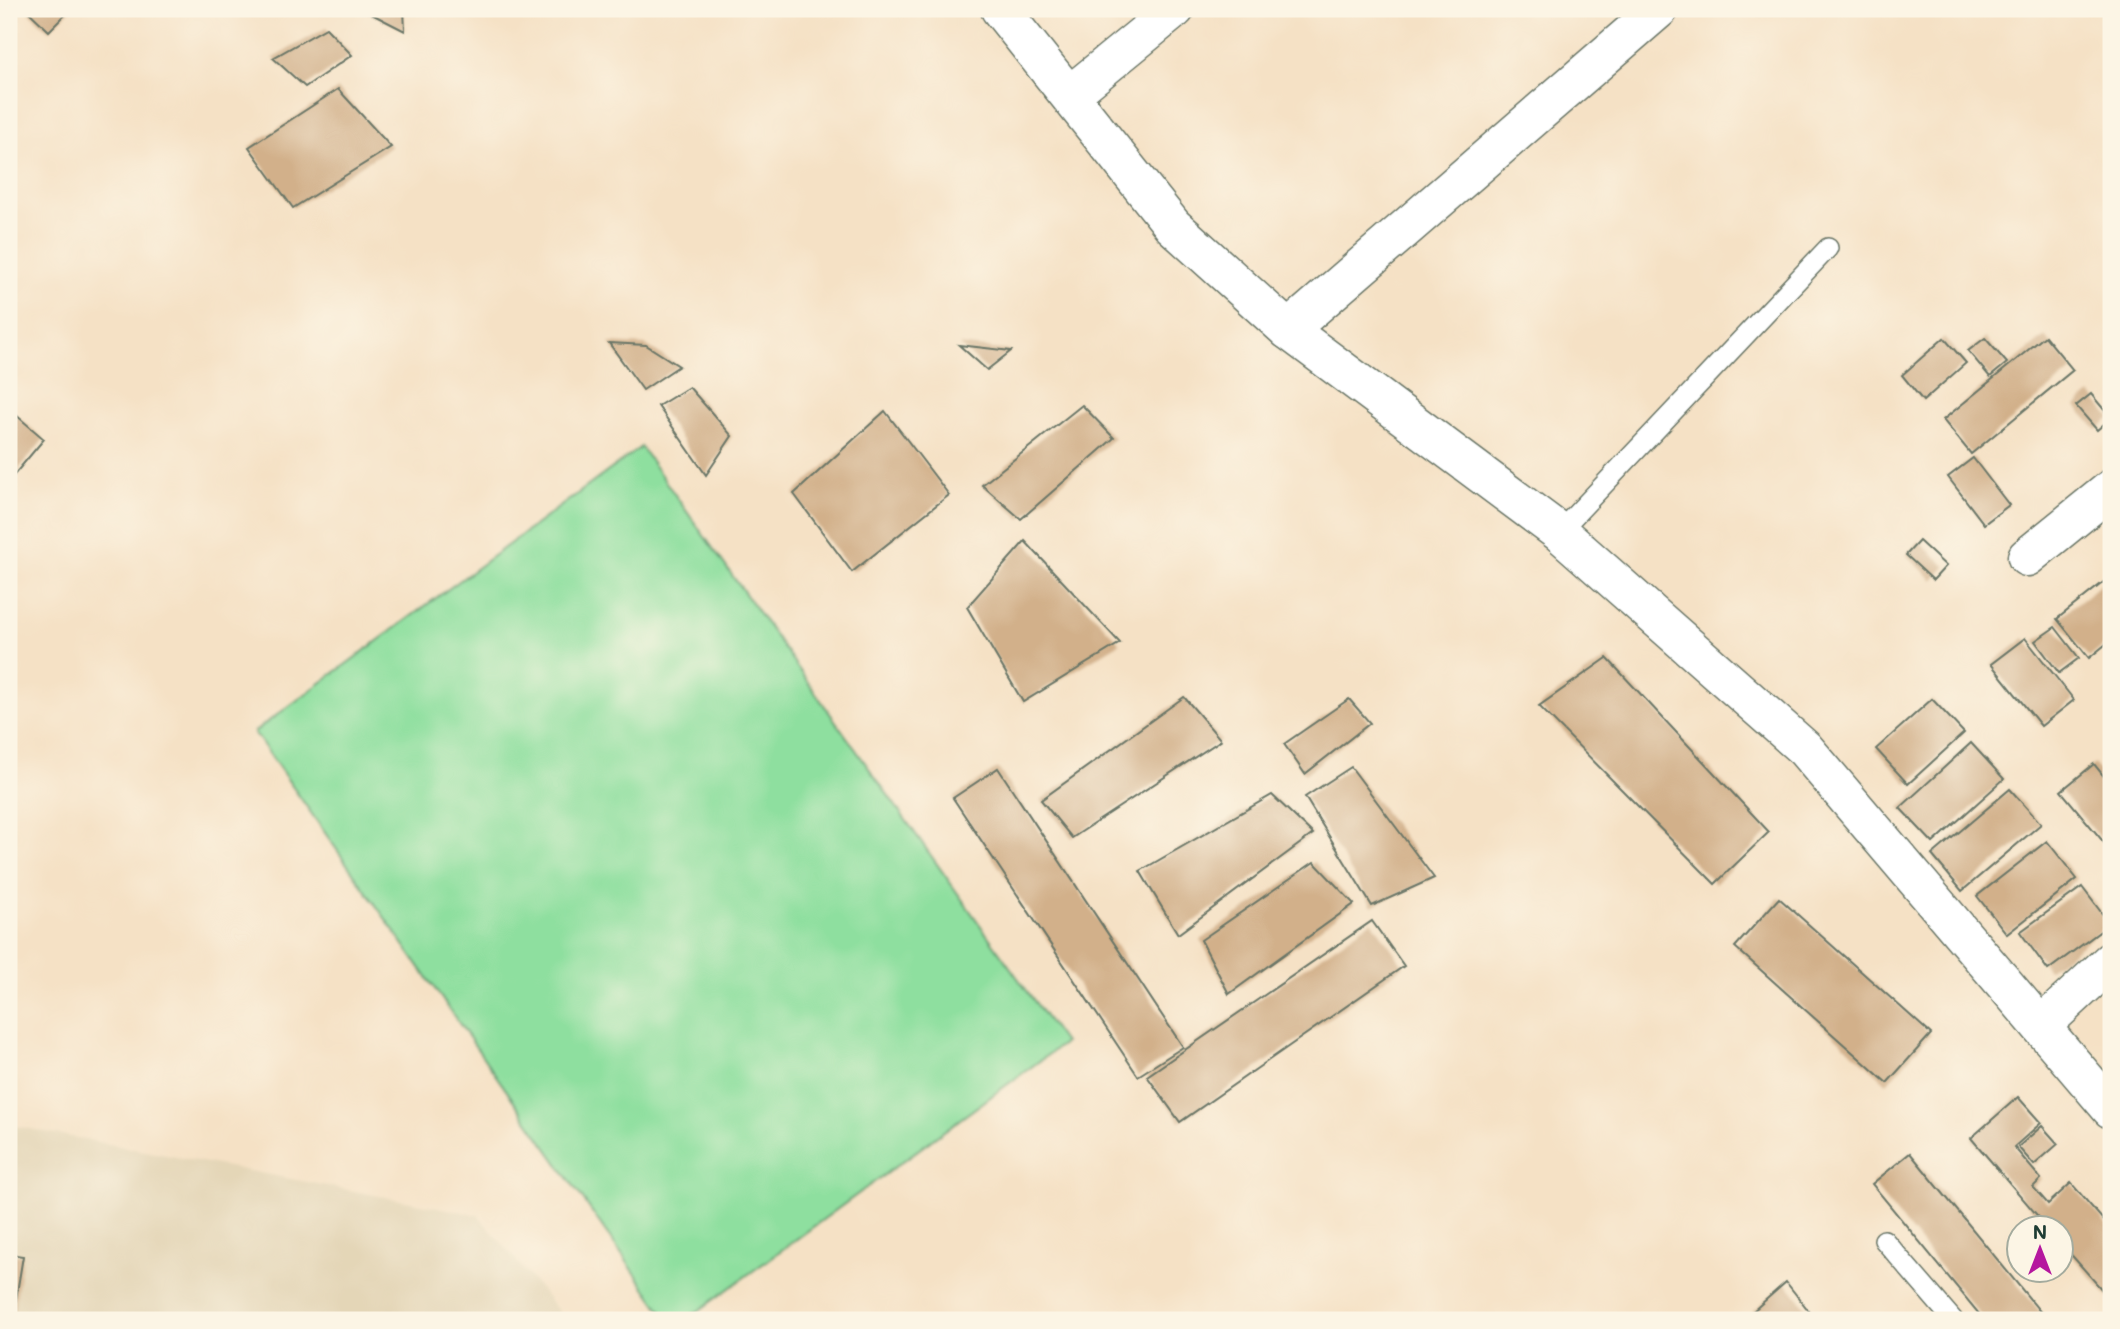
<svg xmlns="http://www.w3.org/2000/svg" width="2120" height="1329" viewBox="0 0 2120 1329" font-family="Mali,sans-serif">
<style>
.built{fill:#e4d6b7}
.green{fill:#8edf9f;stroke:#568e6a;stroke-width:2}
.building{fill:#d2b08a}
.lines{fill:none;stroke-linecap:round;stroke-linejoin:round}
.lane-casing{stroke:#6a7667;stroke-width:22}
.street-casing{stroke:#6a7667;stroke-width:41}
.lane{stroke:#fff;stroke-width:19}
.street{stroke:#fff;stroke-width:38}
</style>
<rect width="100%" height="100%" fill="#fcf5e5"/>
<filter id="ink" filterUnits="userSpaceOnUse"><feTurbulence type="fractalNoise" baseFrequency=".0143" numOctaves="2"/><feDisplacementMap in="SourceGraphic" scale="14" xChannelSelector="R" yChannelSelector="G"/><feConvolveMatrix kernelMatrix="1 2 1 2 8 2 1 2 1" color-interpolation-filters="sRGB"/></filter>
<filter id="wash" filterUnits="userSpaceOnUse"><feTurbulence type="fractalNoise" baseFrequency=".00686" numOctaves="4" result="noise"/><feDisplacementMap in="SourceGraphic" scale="28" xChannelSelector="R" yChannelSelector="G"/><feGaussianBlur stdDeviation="1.57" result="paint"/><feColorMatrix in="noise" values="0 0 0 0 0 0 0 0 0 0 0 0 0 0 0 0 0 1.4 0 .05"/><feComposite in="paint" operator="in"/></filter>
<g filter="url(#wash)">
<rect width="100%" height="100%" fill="#f5e1c5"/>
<!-- built -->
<path class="built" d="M9 1125 478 1215 566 1320H9Z"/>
<!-- green -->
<path class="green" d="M641 447 1064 1043 686 1320H668L254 732Z"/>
<g id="blocks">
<!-- building -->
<g class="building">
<path d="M26 9H71L49 31Z"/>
<path d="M362 9H404L405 31Z"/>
<path d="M326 28 352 55 305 87 273 58Z"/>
<path d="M338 89 391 147 293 208 249 147Z"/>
<path d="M2045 336 2073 370 1971 454 1943 420Z"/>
<path d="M1944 338 1966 363 1923 401 1902 375Z"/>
<path d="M1985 338 2007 363 1990 377 1968 351Z"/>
<path d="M609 343 646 345 679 366 643 390Z"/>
<path d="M959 345 1011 351 987 370Z"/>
<path d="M689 387 732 436 706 475 658 406Z"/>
<path d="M2091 394 2111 418 2097 430 2076 406Z"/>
<path d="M1082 405 1114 438 1021 519 982 485Z"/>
<path d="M9 409 44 439 9 481Z"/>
<path d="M885 411 949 495 852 572 794 494Z"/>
<path d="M1973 458 2009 505 1984 524 1948 477Z"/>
<path d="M1025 541 1120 643 1023 702 967 607Z"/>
<path d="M1919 541 1946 566 1933 580 1906 555Z"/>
<path d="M2105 581 2111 588V640L2089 658 2057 619Z"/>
<path d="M2055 627 2079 658 2059 673 2035 641Z"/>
<path d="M2025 638 2074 700 2041 726 1991 664Z"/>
<path d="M1607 658 1769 832 1715 884 1539 706Z"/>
<path d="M1184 697 1221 740 1072 838 1041 800Z"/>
<path d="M1349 699 1370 723 1305 774 1284 744Z"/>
<path d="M1932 699 1964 733 1908 784 1876 749Z"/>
<path d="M1971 743 2004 779 1933 843 1900 808Z"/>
<path d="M2094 764 2111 785V851L2061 791Z"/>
<path d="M1351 767 1434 878 1372 906 1305 797Z"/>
<path d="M998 768 1183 1047 1138 1076 953 798Z"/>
<path d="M2010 789 2041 824 1962 891 1932 855Z"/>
<path d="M1272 795 1313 834 1178 934 1140 871Z"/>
<path d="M2047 841 2077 879 2007 934 1977 896Z"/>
<path d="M1314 862 1354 904 1229 994 1201 940Z"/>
<path d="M2082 887 2110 924 2048 970 2020 932Z"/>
<path d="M1779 898 1931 1034 1887 1083 1735 947Z"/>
<path d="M1372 921 1404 966 1180 1122 1147 1076Z"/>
<path d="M2018 1097 2041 1123 2014 1147 2041 1179 2033 1187 2048 1204 2071 1183 2111 1229V1300L2060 1242V1228H2048L1971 1138Z"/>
<path d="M2042 1126 2058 1144 2034 1165 2018 1147Z"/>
<path d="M1910 1153 2047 1320H1984L1872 1184Z"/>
<path d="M9 1254 23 1256 13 1317 9 1316Z"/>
<path d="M1786 1282 1816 1320H1743Z"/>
</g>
</g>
</g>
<g filter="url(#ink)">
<use href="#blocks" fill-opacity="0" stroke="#6a7667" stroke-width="2"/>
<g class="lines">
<defs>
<g id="lane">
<path d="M1559 532 1828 248"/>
<path d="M1884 1240 1953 1320"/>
</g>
<g id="street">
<path d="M1000 9 1173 226 1288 330 1559 532 1805 749 2111 1109"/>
<path d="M1071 94 1175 9"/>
<path d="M1288 330 1659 9"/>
<path d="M2027 557 2111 489"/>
<path d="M2041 1026 2111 961"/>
</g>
</defs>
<!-- lane casing -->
<use href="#lane" class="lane-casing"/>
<!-- street casing -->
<use href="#street" class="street-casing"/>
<!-- lane -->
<use href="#lane" class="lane"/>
<!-- street -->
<use href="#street" class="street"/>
</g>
</g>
<!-- margin -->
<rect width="2120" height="1329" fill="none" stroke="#fcf5e5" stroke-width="35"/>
<!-- north arrow -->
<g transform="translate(2040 1249)"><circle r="33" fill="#fcf5e5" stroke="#a4ab9e" stroke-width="2"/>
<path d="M0-5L12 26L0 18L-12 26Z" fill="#b5179e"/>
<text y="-10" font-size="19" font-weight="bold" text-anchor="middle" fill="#1f3d34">N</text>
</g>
</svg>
